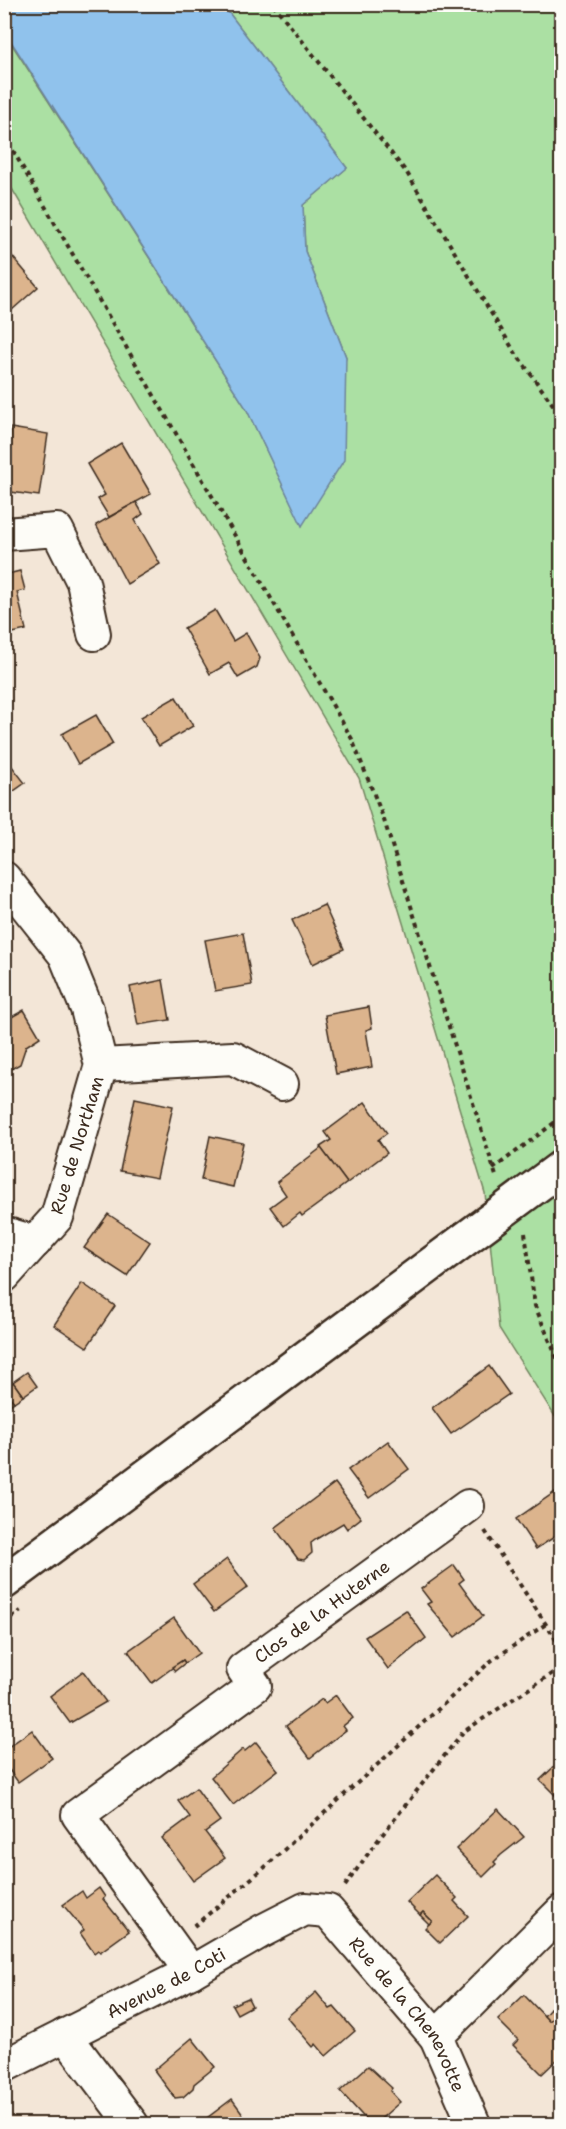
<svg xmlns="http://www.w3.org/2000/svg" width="566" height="2129" viewBox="0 0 566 2129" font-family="'Shantell Sans',sans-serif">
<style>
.green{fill:#abe0a3;stroke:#738560;stroke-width:1.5}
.water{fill:#90c2ec;stroke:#6e859a;stroke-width:1.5}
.building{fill:#dcb48d;stroke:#3b2a1e;stroke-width:1.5}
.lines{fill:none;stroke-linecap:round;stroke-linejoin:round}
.street-casing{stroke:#3b2a1e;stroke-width:36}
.secondary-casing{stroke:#3b2a1e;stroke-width:38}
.path{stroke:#3b2a1e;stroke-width:4;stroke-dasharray:4.5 4.5;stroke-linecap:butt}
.street{stroke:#fdfcf7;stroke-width:32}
.secondary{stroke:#fdfcf7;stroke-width:33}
.labels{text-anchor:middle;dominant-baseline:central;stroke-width:4.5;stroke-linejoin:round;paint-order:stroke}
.street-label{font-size:18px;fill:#3b2a1e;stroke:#fdfcf7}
</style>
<rect width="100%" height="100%" fill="#f3e6d7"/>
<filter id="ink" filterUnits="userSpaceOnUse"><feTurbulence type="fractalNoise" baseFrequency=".0167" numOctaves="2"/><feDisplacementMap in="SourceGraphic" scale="12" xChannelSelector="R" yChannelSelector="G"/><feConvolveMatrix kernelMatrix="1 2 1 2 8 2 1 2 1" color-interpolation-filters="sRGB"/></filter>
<g filter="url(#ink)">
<!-- green -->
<path class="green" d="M223 5H561V1426L499 1328 485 1193 359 778 5 177 4 32 246 408 302 525 346 357 305 251 303 205 347 168Z"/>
<!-- water -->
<path class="water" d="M5 4 223 5 347 168 303 205 305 251 346 357 344 460 302 526 246 408 5 32Z"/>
<!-- building -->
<g class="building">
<path d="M6 249 38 287 12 310 4 301Z"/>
<path d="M11 428 48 434 39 496 4 491Z"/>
<path d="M121 443 151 494 109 517 98 499 105 495 87 464Z"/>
<path d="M136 502 143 514 135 520 160 564 127 584 96 525Z"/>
<path d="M20 571 25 590 17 592 26 630 4 635V575Z"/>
<path d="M215 610 233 641 246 633 260 658 257 667 238 678 229 663 210 674 184 628Z"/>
<path d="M176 697 193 726 159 746 141 717Z"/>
<path d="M96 715 113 744 78 764 62 734Z"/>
<path d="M4 756 25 783 4 798Z"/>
<path d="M324 905 344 949 313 964 292 920Z"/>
<path d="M243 933 252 985 215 991 205 940Z"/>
<path d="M163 980 170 1020 138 1025 130 987Z"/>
<path d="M369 1007 372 1028 366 1030 372 1067 336 1074 325 1015Z"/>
<path d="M24 1010 40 1037 26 1046 20 1064 4 1073V1017L10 1018Z"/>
<path d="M135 1098 173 1106 157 1178 120 1171Z"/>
<path d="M365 1102 387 1133 378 1140 387 1153 347 1183 320 1147 331 1140 325 1132Z"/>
<path d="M210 1136 243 1143 233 1187 201 1180Z"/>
<path d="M321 1148 347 1183 302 1216 300 1213 284 1226 270 1207 286 1195 277 1182Z"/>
<path d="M108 1214 150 1242 127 1276 84 1248Z"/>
<path d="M82 1283 115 1306 87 1347 54 1325Z"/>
<path d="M489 1366 509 1394 451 1434 432 1408Z"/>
<path d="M27 1372 37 1386 23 1396 13 1382Z"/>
<path d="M13 1382 23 1396 14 1402 4 1390Z"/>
<path d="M4 1390 14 1402 4 1409Z"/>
<path d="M388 1441 409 1469 369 1498 348 1470Z"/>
<path d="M335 1483 361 1518 347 1529 343 1523 318 1538 311 1543 312 1553 304 1560 298 1559 275 1528Z"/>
<path d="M561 1488 562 1532 536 1549 516 1519Z"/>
<path d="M227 1559 248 1587 214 1612 193 1584Z"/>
<path d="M454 1565 464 1579 459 1583 483 1616 455 1637 427 1604 431 1602 421 1589Z"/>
<path d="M406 1610 426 1638 388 1669 365 1637Z"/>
<path d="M174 1618 199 1653 185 1663 183 1660 152 1683 128 1651Z"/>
<path d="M183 1660 185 1663 175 1671 172 1667Z"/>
<path d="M83 1671 106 1702 70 1723 50 1696Z"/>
<path d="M336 1695 353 1718 343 1726 346 1730 310 1758 286 1726 322 1699 325 1703Z"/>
<path d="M32 1730 52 1758 18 1782 4 1763V1750Z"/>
<path d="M256 1742 278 1770 233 1805 211 1777 243 1749 245 1751Z"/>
<path d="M562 1759V1802L540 1780Z"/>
<path d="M196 1788 220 1821 205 1832 225 1858 193 1881 162 1838 190 1817 178 1801Z"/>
<path d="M498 1809 524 1837 501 1855 494 1862 496 1864 483 1877 456 1849Z"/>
<path d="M435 1875 457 1898 454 1901 468 1916 440 1943 425 1928 432 1921 423 1912 420 1915 407 1902Z"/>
<path d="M99 1888 105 1897 103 1899 129 1931 100 1952 98 1950 94 1953 80 1933 84 1930 63 1905 82 1891 86 1898Z"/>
<path d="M423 1912 432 1921 429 1924 420 1915Z"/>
<path d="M316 1992 330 2009 334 2007 355 2031 326 2056 316 2044 313 2047 287 2017Z"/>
<path d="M524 1995 549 2021 556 2015 550 2009 562 1998V2055L542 2074 513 2045 518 2040 498 2020Z"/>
<path d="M248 1998 252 2006 237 2014 232 2005Z"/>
<path d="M550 2009 556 2015 549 2021 544 2016Z"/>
<path d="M192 2038 215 2067 194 2084 193 2088 183 2097 175 2098 154 2070Z"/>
<path d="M368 2066 392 2088 390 2091 400 2102 375 2124H370L340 2091Z"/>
<path d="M232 2099 243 2114 240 2117 246 2124H205L203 2121Z"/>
</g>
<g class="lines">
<defs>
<g id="street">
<path d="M4 534 57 530 83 582 94 634"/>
<path d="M4 878 65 955 87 1009 101 1065 57 1217 4 1276"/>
<path d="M101 1065 233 1058 282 1084"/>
<path d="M4 1233 35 1242"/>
<path id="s1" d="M191 1972 78 1815 255 1686 243 1669 468 1506"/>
<path d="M65 2035 132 2124"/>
<path d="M436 2037 562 1911"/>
<path id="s2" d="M4 2066 191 1972 262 1931 305 1909 328 1911 436 2037 474 2124"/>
</g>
<path id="secondary" d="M4 1582 562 1167"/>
</defs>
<!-- street casing -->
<use href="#street" class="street-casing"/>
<!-- secondary casing -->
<use href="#secondary" class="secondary-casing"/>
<!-- path -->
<g class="path">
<path d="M273 4 407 173 514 351 562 417"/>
<path d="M4 135 352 739 383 817 496 1176"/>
<path d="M493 1169 562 1117"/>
<path d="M525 1233 535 1306 562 1370"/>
<path d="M485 1531 562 1649"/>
<path d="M4 1623 21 1611"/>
<path d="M345 1886 375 1844 463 1732 562 1667"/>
<path d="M194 1926 264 1868 491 1661 546 1624"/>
</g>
<!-- street -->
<use href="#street" class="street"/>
<!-- secondary -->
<use href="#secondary" class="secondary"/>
</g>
</g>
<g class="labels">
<!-- street labels -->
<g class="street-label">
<text transform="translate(77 1145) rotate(-73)">Rue de Northam</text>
<text stroke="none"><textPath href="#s1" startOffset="531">Clos de la Huterne</textPath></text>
<text stroke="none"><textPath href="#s2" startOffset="182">Avenue de Coti</textPath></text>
<text stroke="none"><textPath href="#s2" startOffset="494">Rue de la Chenevotte</textPath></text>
</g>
</g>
<!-- margin -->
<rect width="566" height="2129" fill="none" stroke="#fdfcf7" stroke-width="24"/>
<rect x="12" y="12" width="542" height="2105" fill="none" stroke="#3b2a1e" stroke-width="2" filter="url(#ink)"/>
</svg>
